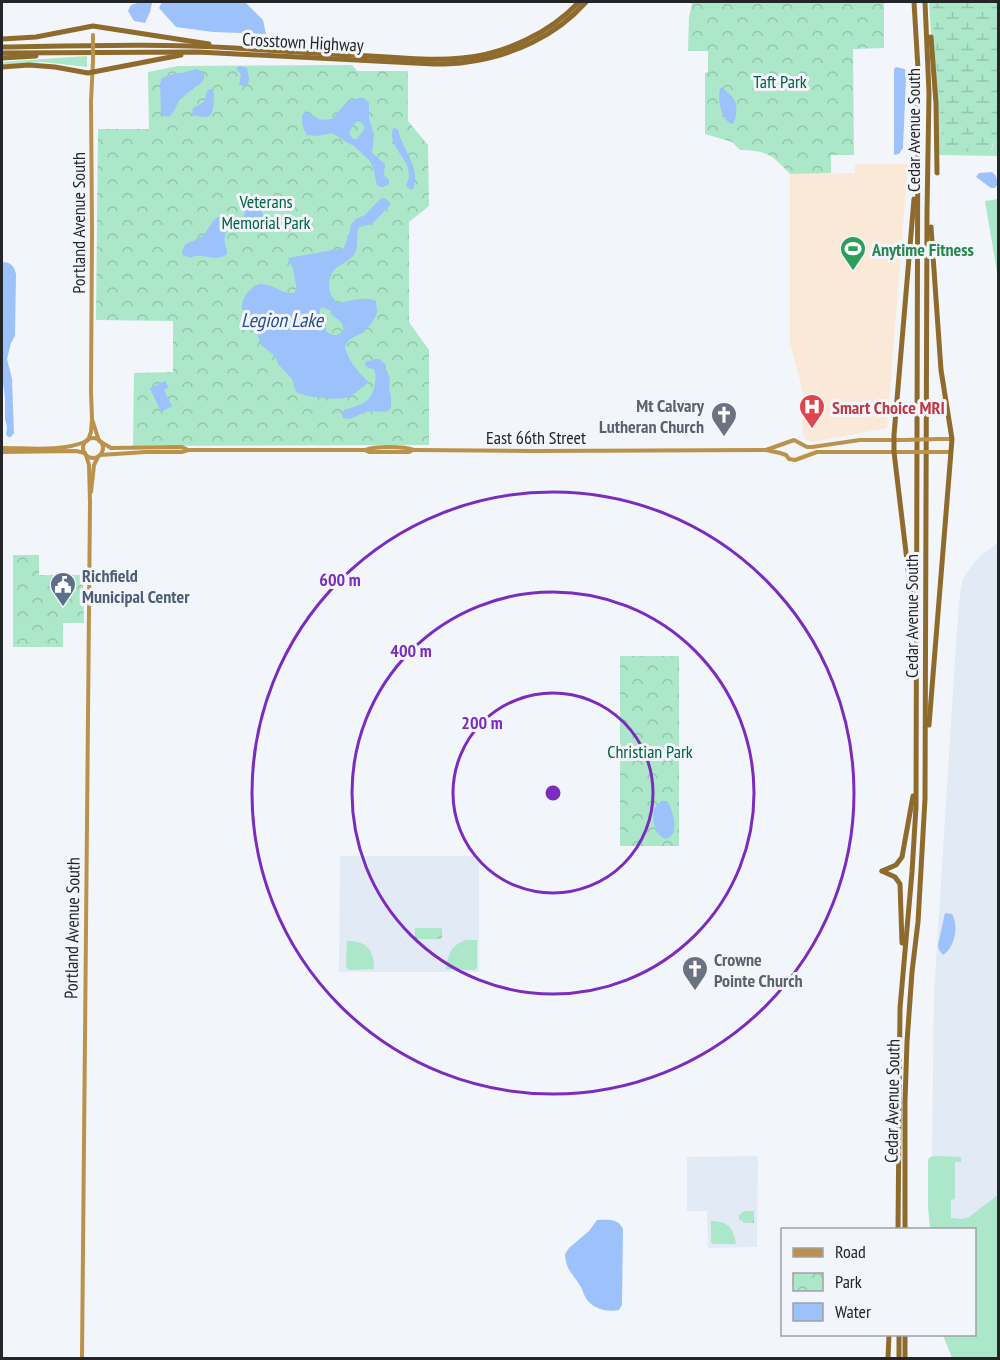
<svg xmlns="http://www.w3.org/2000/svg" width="1000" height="1360" viewBox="0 0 1000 1360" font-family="'PT Sans Narrow',sans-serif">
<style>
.commercial{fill:#fae9d7}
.built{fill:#e1eaf5}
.grass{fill:#abe7c8}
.wetland{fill:url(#wetland-marsh)}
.park{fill:url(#park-crowns)}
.water{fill:#9dc1fa;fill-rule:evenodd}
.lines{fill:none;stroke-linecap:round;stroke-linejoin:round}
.secondary{stroke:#bc924b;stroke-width:4}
.motorway{stroke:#8e6b2d;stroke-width:5}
.secondary-bridge{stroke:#bc924b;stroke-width:4}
.ring{fill:none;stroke:#7b2cbf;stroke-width:3}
.labels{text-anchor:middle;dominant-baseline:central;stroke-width:6;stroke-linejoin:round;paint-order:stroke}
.street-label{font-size:18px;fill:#232526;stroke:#f2f6fb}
.park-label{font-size:18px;fill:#006241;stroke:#f2f6fb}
.leisure-label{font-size:18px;font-weight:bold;fill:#27864d;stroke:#f2f6fb;text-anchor:start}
.worship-label{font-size:18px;font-weight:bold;fill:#5b616d;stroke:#f2f6fb;text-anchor:end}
.health-label{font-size:18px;font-weight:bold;fill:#be3a42;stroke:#f2f6fb;text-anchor:start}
.service-label{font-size:18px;font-weight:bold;fill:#4e5e75;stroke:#f2f6fb;text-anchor:start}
.water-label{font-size:20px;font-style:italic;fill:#254f92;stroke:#f2f6fb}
.centre{fill:#7b2cbf;stroke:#f2f6fb;stroke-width:3}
.ring-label{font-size:18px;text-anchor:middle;font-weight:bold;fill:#7b2cbf;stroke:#f2f6fb;stroke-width:6;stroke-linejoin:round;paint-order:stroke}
</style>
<defs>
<pattern id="wetland-marsh" width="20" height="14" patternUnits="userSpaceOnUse" patternTransform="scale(1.5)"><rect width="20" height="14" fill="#abe7c8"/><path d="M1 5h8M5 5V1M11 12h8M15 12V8" fill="none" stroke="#93c6ac"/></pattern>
<pattern id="park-crowns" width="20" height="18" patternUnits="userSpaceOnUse" patternTransform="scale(1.5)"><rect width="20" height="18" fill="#abe7c8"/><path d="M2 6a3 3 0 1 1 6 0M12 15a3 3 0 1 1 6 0" fill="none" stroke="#93c6ac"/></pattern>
</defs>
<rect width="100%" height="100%" fill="#f2f6fb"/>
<!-- commercial -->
<path class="commercial" d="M855 164H908L887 428 812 442 807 440 804 436 802 427 803 392 790 343V174L855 173Z"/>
<!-- built -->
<g class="built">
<path d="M998 542V1358L974 1334V1230L938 1229 932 1158 934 992 957 629 960 595 963 579 967 572 977 559Z"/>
<path d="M340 856H479V972H339Z"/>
<path d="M758 1156 757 1247 708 1248 707 1211H687V1157Z"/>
</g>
<!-- grass -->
<g class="grass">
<path d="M929 2H932L933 9 943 148 992 150 993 142 998 141V156L940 155 939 154Z"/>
<path d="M87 56V67L42 62 2 65V62Z"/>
<path d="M998 199V278L985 201Z"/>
<path d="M466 940H477V968L475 970 446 969C449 953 450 946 466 940Z"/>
<path d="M347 941C367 941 374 950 374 969L350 970 346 967Z"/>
<path d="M935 1156 961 1157V1162H955V1199L951 1200V1218L962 1219 969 1217 998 1195V1358H952L943 1335 974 1334V1230L930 1229 928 1207V1160L930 1157Z"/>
<path d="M711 1221C729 1222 733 1227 736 1244H713L711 1242Z"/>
</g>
<!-- wetland -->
<path class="wetland" d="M932 2H998V141L993 142 991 151 946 152 943 148Z"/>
<!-- park -->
<g class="park">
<path d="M692 2H884V48L853 49 854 155H831V173L790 174C771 154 768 151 740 150L732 142 705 134V73L708 72V51H688L689 18Z"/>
<path d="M352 65 357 71H408V121L428 145 429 206 409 222V322L429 350V445L133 446 134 373 173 372V321L96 320 98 129H149L148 72 178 66Z"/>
<path d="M13 555H39V575H83L84 623H63V647H13Z"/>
<rect x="620" y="656" width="59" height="190"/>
<rect x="415" y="928" width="27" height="11"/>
<path d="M744 1211H754V1223H745L739 1219V1215Z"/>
</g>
<!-- water -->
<g class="water">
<path d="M141 2H152V3L150 12 145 23 134 21 128 11 131 5Z"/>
<path d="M162 2H245L263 20 266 34 213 32 176 27 159 8Z"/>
<path d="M240 66 247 68 249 78 248 85 243 86 239 85 241 74 237 70V67Z"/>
<path d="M896 67 905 69 906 78 903 148 899 154 894 155V69Z"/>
<path d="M197 69 204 73C206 83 197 85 190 91 187 94 182 97 179 101 175 107 175 112 169 117L161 115 160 84 162 78 173 74 182 73Z"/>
<path d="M720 88H722C737 99 739 105 734 123L731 124C720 117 718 101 720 88Z"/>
<path d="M210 89H213C214 97 215 108 210 116L203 117 192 115 193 108 204 102 207 91Z"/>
<path d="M360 98H364L369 103V120L374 134 372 153 385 164 384 175 389 180V184L383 187 378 186 376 182 374 170 370 161 354 146 346 142 332 133 317 136 307 135C302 128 300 118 305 111L319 119 325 120 332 119 347 102ZM358 121 362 123 365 128 357 139H353L349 133 354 124Z"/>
<path d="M393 128 398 129C402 151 420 164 414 188L411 190 406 186C407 183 409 179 409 176 410 158 387 147 393 128Z"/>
<path d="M992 172 996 176 998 184 995 188H991L976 177 979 173Z"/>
<path d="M384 198 390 202V205L372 224 359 227C355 236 360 246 354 255 349 261 341 264 335 269 326 279 327 297 339 303 351 301 364 296 376 301 376 305 377 308 377 312 375 320 366 332 358 335 351 339 347 339 345 348 348 357 352 364 358 371 361 375 365 378 368 382 363 387 355 394 349 397 338 401 305 397 296 392L292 379 278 364 275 356 261 345 254 325 246 318 242 308 243 300 247 293 254 286 260 284 268 285 287 293H294L297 290 293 269 288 258 344 248 349 235 351 225 356 219 365 215 379 200ZM322 307 331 311V314C337 319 345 322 343 332 336 336 332 336 326 331V319L322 318 320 315V309Z"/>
<path d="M257 206C264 210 264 218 260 225L255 227 243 223 242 220 246 209Z"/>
<path d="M225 215 230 216 232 219C228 226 223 235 225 244 226 247 227 250 227 254 213 264 203 251 190 258L183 255 182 253 185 245C190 241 198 240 203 235 212 227 210 218 225 215Z"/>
<path d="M2 262C10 262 14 265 16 274L15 336 11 343 7 359 12 379 14 433 11 437H8L6 434 7 427 5 419V398L2 375Z"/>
<path d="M375 359H380L386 365V370L390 378 389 389 391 396V408L386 412C380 412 372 410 366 412 358 414 353 421 343 418L342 413 344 410C361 405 372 403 375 383 376 378 376 374 374 369L368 368 365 365V362Z"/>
<path d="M165 381 169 387 164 390 172 406 161 412 150 388Z"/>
<path d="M661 801H667C672 808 679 831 670 837 669 838 667 838 665 839 654 833 652 820 654 809Z"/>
<path d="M945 913 952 914C959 926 955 947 943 955L939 950 938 945Z"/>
<path d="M597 1220C607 1220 618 1218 623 1229L622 1305 619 1310C608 1312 596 1310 588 1301 584 1297 583 1289 579 1284 571 1272 566 1269 565 1254L569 1248 589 1231Z"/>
</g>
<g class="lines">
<!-- secondary -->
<g class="secondary">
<path d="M92 419 99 441"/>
<circle cx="93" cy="448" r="10"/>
<path d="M939 439H952"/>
<path d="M88 440 91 432 92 419 91 391 92 232 91 101 93 61"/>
<path d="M101 442 111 448 182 447 188 450"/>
<path d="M2 448C28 448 63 452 87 441"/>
<path d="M365 450C375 446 404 446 414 450L533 451 766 450 794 440 807 447H812L860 440H904"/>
<path d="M766 450 780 453 786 455 789 459 795 460 817 452H904"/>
<path d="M2 452 76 451 85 453"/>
<path d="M938 452H951"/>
<path d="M100 455 146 452H182L188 450H365L369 452H409L413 450"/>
<path d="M91 492 94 465 98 457"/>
<path d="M82 1358 90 503 89 465 86 455"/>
</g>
<!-- motorway -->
<g class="motorway">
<path d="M931 37 936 103 937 173"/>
<path d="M2 39 36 37 93 26 209 44"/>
<path d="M2 47C79 46 157 43 234 48 280 51 326 54 371 56 401 58 432 61 462 58 505 54 550 33 579 2"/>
<path d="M2 53 198 52 434 64C445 64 456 64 467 62 512 56 556 36 586 2"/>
<path d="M2 58 36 56"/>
<path d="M2 67 29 65 55 67 88 73 181 55"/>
<path d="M913 611 894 452V435L914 199"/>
<path d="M929 725 952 439 941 370 931 227"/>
<path d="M882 871 895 877 900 884 902 943"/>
<path d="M882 871 896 865 902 857 913 796"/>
<path d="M898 1230 900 1008 912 872 916 807 918 69 914 2"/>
<path d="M905 1230V1101L907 1042 912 972 918 922 925 799 927 212 929 93 925 2"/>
<path d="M899 1334V1358"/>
<path d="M905 1334V1358"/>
<path d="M888 1358 889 1334"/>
</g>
<!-- secondary-bridge -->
<g class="secondary-bridge">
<path d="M93 35V61"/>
<path d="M904 440 939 439"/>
<path d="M904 452H938"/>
</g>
</g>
<!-- distance rings -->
<g class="ring">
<circle cx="553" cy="793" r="100"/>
<circle cx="553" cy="793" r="201"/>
<circle cx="553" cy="793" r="301"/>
</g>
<!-- icons -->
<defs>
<symbol id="stadium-pin" viewBox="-11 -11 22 30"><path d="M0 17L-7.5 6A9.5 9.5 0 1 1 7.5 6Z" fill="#2e9e5b" stroke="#f2f6fb"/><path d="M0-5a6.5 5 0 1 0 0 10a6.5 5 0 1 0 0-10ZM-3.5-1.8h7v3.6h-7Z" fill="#fff"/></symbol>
<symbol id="hospital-pin" viewBox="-11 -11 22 30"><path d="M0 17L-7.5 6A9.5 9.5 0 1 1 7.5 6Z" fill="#e0444e" stroke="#f2f6fb"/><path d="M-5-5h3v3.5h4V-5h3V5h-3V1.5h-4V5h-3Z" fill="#fff"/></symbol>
<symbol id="church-pin" viewBox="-11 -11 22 30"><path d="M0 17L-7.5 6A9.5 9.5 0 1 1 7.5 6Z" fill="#6b7280" stroke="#f2f6fb"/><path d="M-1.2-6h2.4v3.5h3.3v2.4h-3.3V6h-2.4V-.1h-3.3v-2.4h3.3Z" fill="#fff"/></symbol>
<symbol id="civic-pin" viewBox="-11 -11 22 30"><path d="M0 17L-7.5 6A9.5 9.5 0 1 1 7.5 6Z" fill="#5c6f8a" stroke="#f2f6fb"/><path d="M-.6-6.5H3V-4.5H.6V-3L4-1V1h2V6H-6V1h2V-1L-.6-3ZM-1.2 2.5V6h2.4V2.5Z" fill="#fff"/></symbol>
</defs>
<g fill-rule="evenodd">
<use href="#stadium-pin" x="838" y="234" width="30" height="40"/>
<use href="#hospital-pin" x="797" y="392" width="30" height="40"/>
<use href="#church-pin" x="709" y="400" width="30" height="40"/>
<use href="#civic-pin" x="48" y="570" width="30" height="40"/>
<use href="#church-pin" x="680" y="954" width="30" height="40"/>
</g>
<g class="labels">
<!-- street labels -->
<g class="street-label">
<text transform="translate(303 42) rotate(3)">Crosstown Highway</text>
<text transform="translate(913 130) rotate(-90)">Cedar Avenue South</text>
<text transform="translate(78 223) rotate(-90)">Portland Avenue South</text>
<text x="536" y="437">East 66th Street</text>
<text transform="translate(911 616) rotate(-90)">Cedar Avenue South</text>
<text transform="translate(72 928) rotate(-89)">Portland Avenue South</text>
<text transform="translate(892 1101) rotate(-89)">Cedar Avenue South</text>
</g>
<!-- park labels -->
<g class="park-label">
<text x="780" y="81">Taft Park</text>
<text x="266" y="201">Veterans<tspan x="266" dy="21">Memorial Park</tspan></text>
<text x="650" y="751">Christian Park</text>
</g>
<!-- leisure labels -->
<g class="leisure-label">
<text x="872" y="249">Anytime Fitness</text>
</g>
<!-- worship labels -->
<g class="worship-label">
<text x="704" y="405">Mt Calvary<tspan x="704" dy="21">Lutheran Church</tspan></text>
<text x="714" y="959" text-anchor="start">Crowne<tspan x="714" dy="21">Pointe Church</tspan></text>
</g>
<!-- health labels -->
<g class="health-label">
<text x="832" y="407">Smart Choice MRI</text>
</g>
<!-- service labels -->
<g class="service-label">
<text x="82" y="575">Richfield<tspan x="82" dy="21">Municipal Center</tspan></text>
</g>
<!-- water labels -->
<g class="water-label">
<text x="282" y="320">Legion Lake</text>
</g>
</g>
<circle cx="553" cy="793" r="9" class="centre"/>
<g class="ring-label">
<text x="340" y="586">600 m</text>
<text x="411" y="657">400 m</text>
<text x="482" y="729">200 m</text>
</g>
<!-- border -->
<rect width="1000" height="1360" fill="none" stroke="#232526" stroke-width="6"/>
<!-- legend -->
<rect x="781" y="1228" width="195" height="108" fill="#f2f6fb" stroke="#9fa2a6" stroke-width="1.5"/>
<rect x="793" y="1248" width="30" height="9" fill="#bc924b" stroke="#9fa2a6" stroke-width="1.5"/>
<text x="835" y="1258" font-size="18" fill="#232526">Road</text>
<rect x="793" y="1273" width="30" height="18" fill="url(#park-crowns)" stroke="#9fa2a6" stroke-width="1.5"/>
<text x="835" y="1288" font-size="18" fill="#232526">Park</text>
<rect x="793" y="1303" width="30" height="18" fill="#9dc1fa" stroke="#9fa2a6" stroke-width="1.5"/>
<text x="835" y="1318" font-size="18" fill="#232526">Water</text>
</svg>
